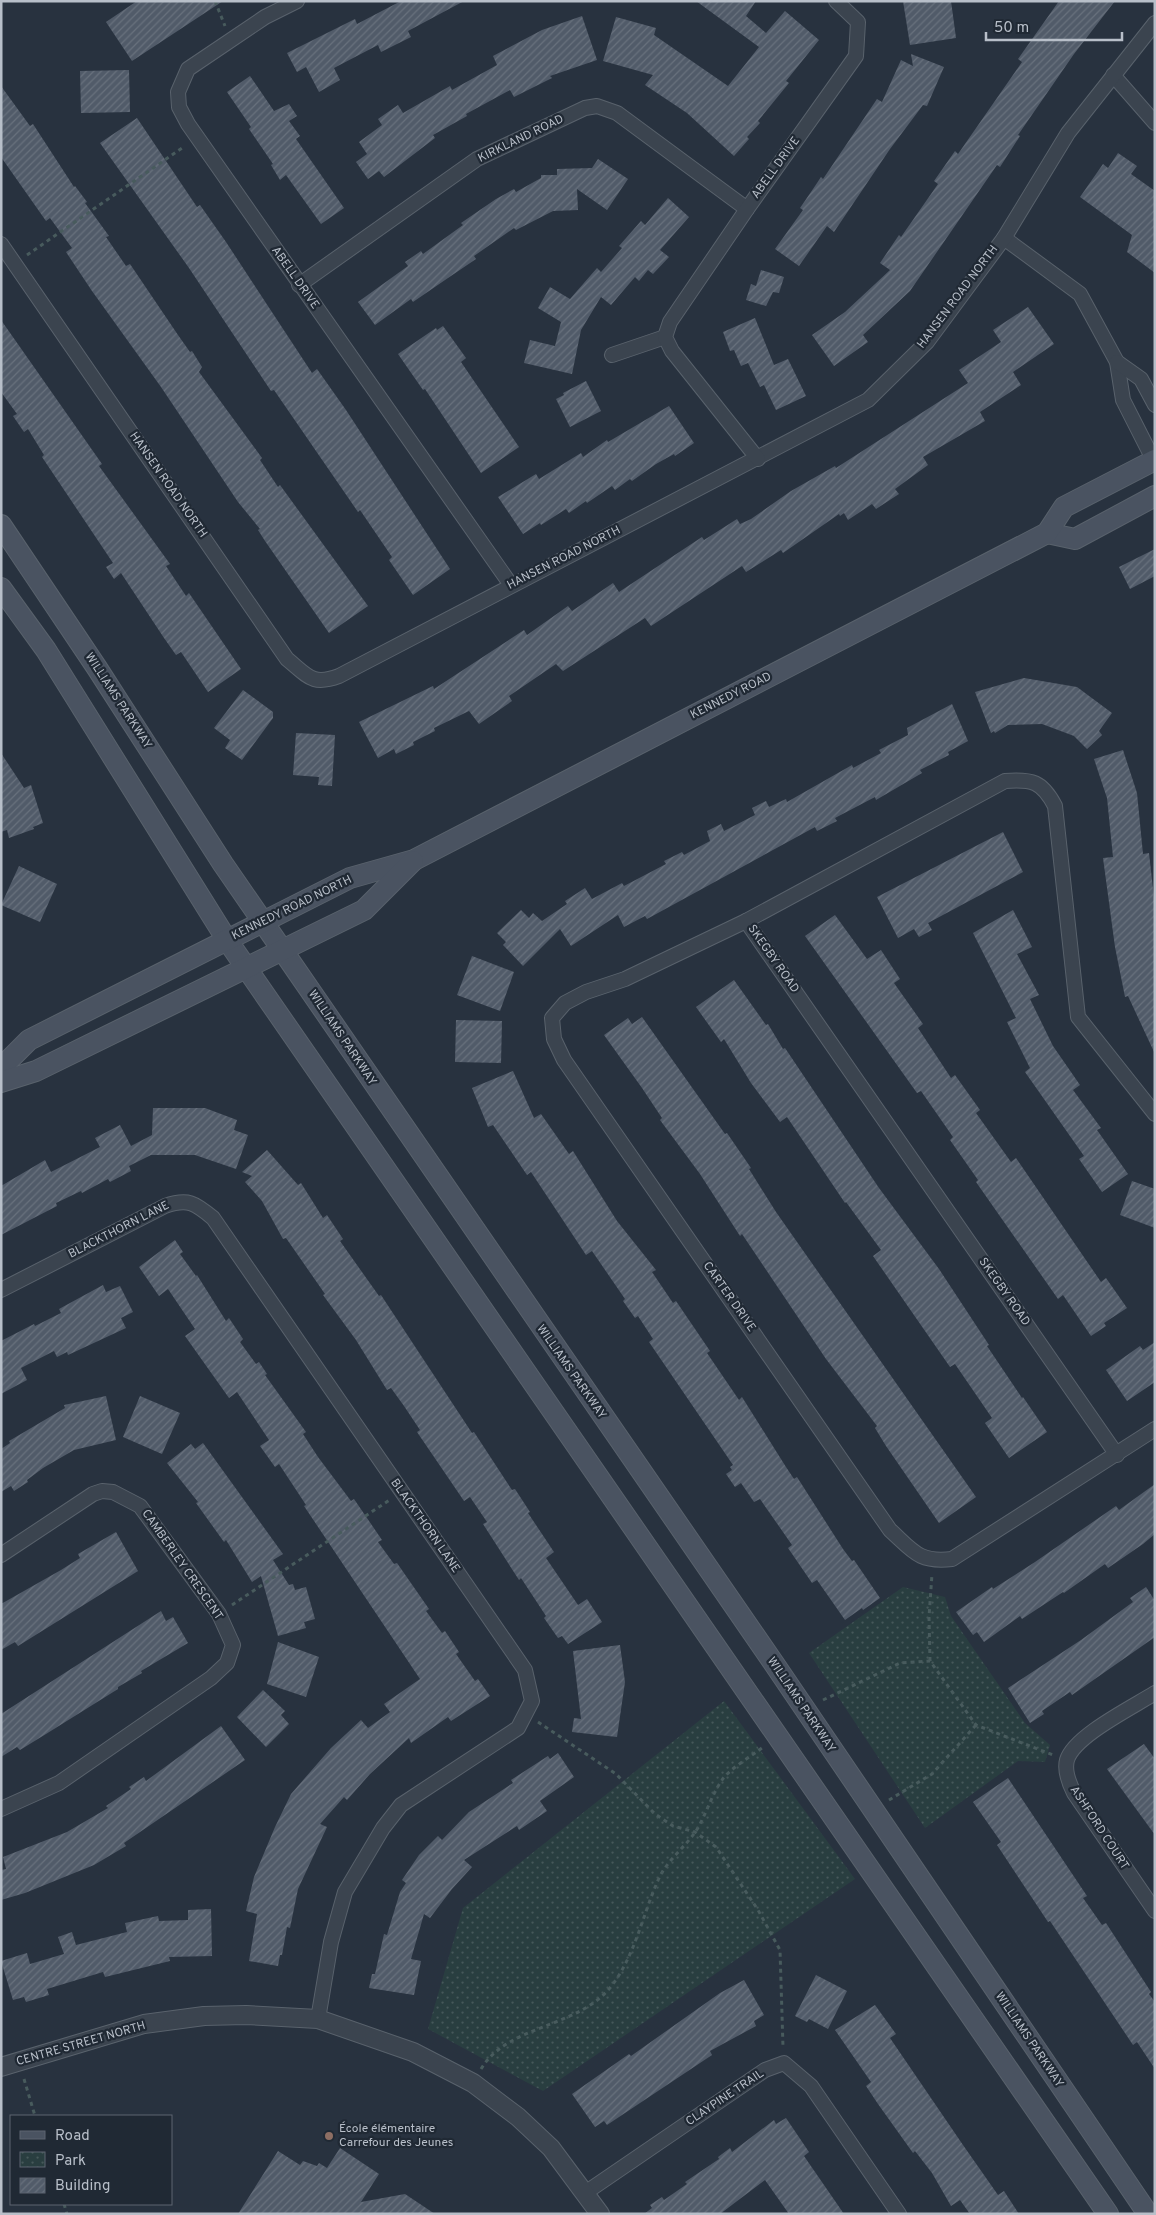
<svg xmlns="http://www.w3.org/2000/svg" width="1156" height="2215" viewBox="0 0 1156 2215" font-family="Overpass,sans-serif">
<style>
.park{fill:url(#park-dots)}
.building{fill:url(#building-hatch)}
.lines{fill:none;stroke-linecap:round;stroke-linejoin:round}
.minor-casing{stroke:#59626c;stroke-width:16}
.tertiary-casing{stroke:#59626c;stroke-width:20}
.secondary-casing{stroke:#59626c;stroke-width:22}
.path{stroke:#485b5d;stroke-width:3;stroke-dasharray:4 4;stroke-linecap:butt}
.minor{stroke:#3b444f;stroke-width:14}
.tertiary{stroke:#3b444f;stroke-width:18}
.secondary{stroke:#4a5361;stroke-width:20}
.education-dot{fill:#8d6e63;stroke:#202934;stroke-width:2}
.labels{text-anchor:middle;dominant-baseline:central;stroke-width:4.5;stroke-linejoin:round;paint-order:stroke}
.street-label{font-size:12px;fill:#b8bfc9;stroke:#202934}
.poi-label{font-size:12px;fill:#b8bfc9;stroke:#202934;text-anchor:start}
</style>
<defs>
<pattern id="park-dots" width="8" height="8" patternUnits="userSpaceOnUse" patternTransform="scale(1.25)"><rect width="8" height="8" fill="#293e40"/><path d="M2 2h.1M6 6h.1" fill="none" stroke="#46585a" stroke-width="1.8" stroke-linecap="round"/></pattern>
<pattern id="building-hatch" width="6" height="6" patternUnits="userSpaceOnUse" patternTransform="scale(1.25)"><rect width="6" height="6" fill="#515b69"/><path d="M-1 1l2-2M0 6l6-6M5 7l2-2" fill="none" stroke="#68717d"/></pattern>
</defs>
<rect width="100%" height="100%" fill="#28323f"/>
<!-- park -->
<g class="park">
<path d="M903 1587 945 1597 951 1616 1025 1723 1050 1745 1045 1762 1018 1761 925 1828 809 1653Z"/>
<path d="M724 1701 855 1879 543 2091 428 2029 463 1908Z"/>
</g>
<!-- building -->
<g class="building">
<path d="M137 1H223L132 61 106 22Z"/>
<path d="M401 1H464L408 31 411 37 381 52 378 45 334 68 340 80 319 92 306 67 297 72 287 53 355 19 357 24Z"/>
<path d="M696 1H756L746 16 766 33 785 11 819 40 786 81 789 83 758 121 760 123 747 137 749 139 734 156 687 113 645 85 653 75 603 61 616 17 656 28 654 35 728 86 759 47Z"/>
<path d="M903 1H951L956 38 910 45Z"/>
<path d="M1059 1H1115L1074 54 1018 135 1020 136 1000 167 997 165 910 291 863 335 868 342 834 366 812 335 845 312 890 270 880 263 899 235 901 237 938 184 934 181 955 151 958 154 1022 62 1018 59Z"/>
<path d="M582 16 597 60 550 76 552 78 514 97 510 90 466 114 467 116 433 135 435 138 384 177 379 171 368 179 356 162 367 154 359 142 382 125 378 119 398 105 403 113 450 86 452 90 497 65 493 56 542 30Z"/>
<path d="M911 54 944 67 927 106 923 105 890 149 834 232 827 226 799 266 775 249 803 210 800 208 813 189 821 177 823 179 877 99 882 102 901 60 913 66Z"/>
<path d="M129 70 130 112 81 113 80 71Z"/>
<path d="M250 76 274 111 289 104 297 116 289 121 300 136 296 139 344 208 321 224 286 175 280 180 271 165 273 164 249 129 251 127 227 92Z"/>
<path d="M1 86 30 126 33 124 74 187 75 186 87 202 85 203 109 236 106 237 126 266 130 264 178 335 190 352 192 351 202 367 199 372 262 458 260 460 278 487 280 485 368 606 329 633 265 541 258 530 260 529 238 502 161 387 92 291 66 252 72 248 50 218 46 221 1 157Z"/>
<path d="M137 118 197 207 200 205 226 242 312 373 317 369 346 410 450 569 413 595 389 560 392 557 360 510 358 512 274 390 271 391 189 268 100 143Z"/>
<path d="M1118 153 1137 166 1131 174 1155 191V273L1127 252 1132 235 1080 197 1103 164 1108 168Z"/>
<path d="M598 159 628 179 607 210 577 189 578 210 553 211 516 230 514 228 474 256 476 259 448 278 413 302 411 299 375 325 358 302 408 266 405 262 421 251 423 254 463 225 461 223 496 199 514 189 516 192 541 178V175H557V169L592 168Z"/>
<path d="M668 198 689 217 660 250 669 257 653 274 648 270 639 281 635 277 611 305 601 297 581 330 572 374 524 363 530 340 555 346 561 322 538 308 550 287 570 299 597 268 601 272 622 248 619 246 641 221 645 225Z"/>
<path d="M761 270 784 277 779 293 773 292 766 306 746 300 751 284 756 286Z"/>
<path d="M1028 307 1054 344 1013 372 1021 385 980 412 985 421 923 457 928 465 895 489 899 494 876 509 872 504 848 520 844 513 840 516 839 514 783 553 781 550 746 572 742 566 651 626 645 618 563 671 556 664 509 696 512 701 479 724 469 711 434 728 435 731 413 742 414 745 396 754 394 749 378 758 359 722 433 686 434 689 524 630 527 635 568 606 572 611 613 583 619 592 702 537 704 540 737 519 740 524 751 519 791 491 835 466 836 468 968 383 959 370 1001 342 993 330Z"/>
<path d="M755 318 774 365 788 359 806 396 776 410 764 385 760 387 748 363 741 366 734 350 730 351 723 332Z"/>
<path d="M1 320 102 464 99 466 170 564 166 566 186 596 189 593 241 669 208 692 181 652 176 655 164 638 121 573 114 579 106 567 113 563 42 457 44 455 28 429 24 432 13 416 17 414 1 392Z"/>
<path d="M443 326 466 358 461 362 519 447 481 473 425 389 423 390 398 354 436 328 437 330Z"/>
<path d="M586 381 601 411 570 427 556 399 564 395 563 393Z"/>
<path d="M669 406 694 443 675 456 674 454 656 464 632 481 630 479 615 490 612 486 587 503 586 501 569 513 566 509 541 525 540 523 523 534 498 497 536 474 539 479 581 453 583 457 607 440 608 442Z"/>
<path d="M1155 549V576L1130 589 1119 567Z"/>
<path d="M1024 678 1077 687 1112 713 1099 731 1102 735 1087 749 1074 736 1042 724 1008 725 995 733 994 731 991 733 975 692Z"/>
<path d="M243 690 273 712V718L242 760 225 748 230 740 214 728Z"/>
<path d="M952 704 968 741 948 752 949 755 920 770 922 773 876 800 875 797 835 818 837 821 817 831 815 827 647 919 645 916 624 927 618 915 571 946 560 929 523 966 503 945 506 942 497 933 521 910 529 918 533 913 542 921 567 904 565 901 585 888 592 899 622 883 624 886 666 864 664 861 682 852 684 855 710 841 707 831 721 824 724 831 755 815 752 808 766 801 769 807 786 799 787 802 852 765 853 768 881 753 879 750 908 735 907 728Z"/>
<path d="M296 733 335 735 332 786 318 785 319 777 293 775Z"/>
<path d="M1123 750 1137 793 1143 854 1149 853 1155 907V1054L1128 996 1125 997 1115 947 1103 858 1113 857 1107 798 1094 759Z"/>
<path d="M1 753 24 788 31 785 43 823 33 827 34 829 9 838 7 830 1 832Z"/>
<path d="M1003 832 1023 872 928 923 932 930 919 937 914 929 898 938 877 897Z"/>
<path d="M19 866 57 884 40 922 1 905Z"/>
<path d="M1013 910 1032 947 1017 954 1039 995 1030 999 1053 1046 1080 1085 1073 1090 1101 1128 1097 1130 1128 1174 1102 1192 1079 1159 1084 1156 1025 1072 1030 1068 1007 1022 1016 1018 973 933Z"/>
<path d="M835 915 867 959 881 950 900 979 894 983 923 1024 918 1028 951 1078 955 1075 980 1110 976 1113 1011 1162 1016 1158 1101 1282 1106 1278 1127 1308 1104 1323 1106 1326 1091 1336 1063 1295 1058 1299 976 1182 978 1180 950 1140 953 1137 921 1091 917 1093 805 936Z"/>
<path d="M472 956 514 972 500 1011 457 995Z"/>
<path d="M734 980 766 1025 768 1024 783 1049 785 1048 879 1188 939 1269 989 1345 987 1346 1022 1398 1023 1397 1047 1432 1009 1458 985 1423 992 1418 955 1364 950 1367 873 1256 881 1250 846 1202 845 1203 787 1117 780 1122 751 1083 724 1039 721 1042 696 1007Z"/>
<path d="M642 1017 725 1134 727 1133 751 1168 749 1169 776 1212 976 1497 939 1523 886 1446 875 1428 877 1426 826 1359 742 1234 740 1236 700 1174 660 1120 662 1118 642 1088 604 1035 628 1018 632 1024Z"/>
<path d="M456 1020 502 1021 501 1063 455 1062Z"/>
<path d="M513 1071 534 1118 541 1114 569 1154 573 1151 617 1221 656 1270 652 1272 673 1303 676 1301 710 1351 707 1353 739 1400 742 1397 786 1467 794 1479 797 1477 843 1549 852 1561 854 1560 880 1598 863 1610 862 1608 845 1620 817 1580 812 1583 788 1548 792 1545 760 1499 754 1502 741 1483 735 1487 726 1474 732 1470 730 1467 733 1465 649 1342 653 1339 638 1316 635 1318 623 1301 625 1299 592 1251 586 1255 531 1172 527 1175 493 1125 488 1127 472 1088Z"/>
<path d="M153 1108H205L237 1120 234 1130 248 1135 236 1169 195 1155H151L129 1166 131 1171 110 1182 108 1179 82 1193 81 1191 56 1203 57 1206 1 1235V1186L45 1160 51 1172 100 1147 95 1138 120 1125 131 1146 152 1135Z"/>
<path d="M267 1150 298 1185 301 1183 323 1218 327 1215 343 1239 340 1241 379 1296 381 1295 472 1433 474 1432 512 1490 515 1489 530 1512 528 1513 554 1552 546 1558 578 1605 587 1599 602 1622 568 1644 562 1636 558 1638 544 1618 546 1616 521 1578 519 1580 483 1524 487 1522 470 1497 464 1501 417 1432 420 1430 404 1406 391 1388 387 1390 356 1340 323 1295 325 1294 286 1238 283 1239 262 1201 245 1182 252 1176 242 1172Z"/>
<path d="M1132 1181 1155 1189V1228L1120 1215Z"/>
<path d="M175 1240 183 1252 180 1254 196 1276 197 1275 226 1321 229 1318 243 1339 240 1342 256 1364 259 1362 267 1374 265 1375 306 1432 303 1434 318 1457 351 1501 354 1499 382 1540 378 1542 394 1564 397 1563 429 1609 426 1611 442 1633 445 1631 459 1652 456 1654 475 1681 478 1679 490 1696 451 1721 448 1717 411 1743 409 1738 370 1774 347 1800 344 1797 320 1824 327 1827 298 1889 290 1928 287 1927 282 1955H280L278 1966 249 1961 257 1914 246 1911 254 1877 275 1827 291 1794 331 1748 361 1720 368 1728 390 1712 384 1704 420 1679 304 1506 306 1505 279 1464 275 1467 260 1446 269 1440 237 1392 229 1398 185 1336 195 1329 168 1289 159 1296 139 1267Z"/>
<path d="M103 1285 106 1292 120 1286 133 1312 121 1318 126 1328 68 1355 67 1352 57 1357 54 1351 21 1368 27 1380 1 1394V1341L34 1324 35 1326 61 1313 59 1309Z"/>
<path d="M1155 1342V1382L1127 1401 1106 1370 1140 1346 1143 1350Z"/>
<path d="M106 1396 116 1440 74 1450 43 1468 27 1480 28 1482 14 1491 11 1486 1 1492V1449L10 1443 9 1441 65 1408 64 1405Z"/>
<path d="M140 1396 180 1413 162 1454 123 1437Z"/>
<path d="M203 1443 283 1554 273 1560 289 1585 293 1584 295 1590 306 1587 315 1619 304 1622 306 1628 278 1636 261 1576 252 1582 226 1540 224 1542 196 1503 198 1502 167 1463 191 1444 195 1449Z"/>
<path d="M1155 1484V1534L1143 1544 1108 1568 1105 1564 1064 1593 1063 1592 1022 1619 1020 1616 984 1642 977 1632 973 1635 956 1612 992 1587 993 1589 1035 1562 1116 1506 1119 1510Z"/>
<path d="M116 1532 138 1571 18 1646 15 1642 1 1650V1604L61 1570 80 1558 78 1554Z"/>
<path d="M1146 1587 1155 1601V1637L1072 1695 1070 1692 1042 1711 1044 1714 1030 1723 1008 1688 1081 1640 1133 1602 1130 1598Z"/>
<path d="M161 1611 166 1621 173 1617 188 1643 141 1671 142 1673 118 1687V1689L46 1734 20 1750 17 1747 1 1757V1714Z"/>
<path d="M278 1642 319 1657 306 1697 267 1684Z"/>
<path d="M620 1645 625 1682 617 1737 572 1732 574 1718 581 1719 573 1651Z"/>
<path d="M263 1690 285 1711 281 1715 289 1724 266 1747 237 1717Z"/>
<path d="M221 1726 245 1760 124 1843 126 1846 94 1865 25 1893 1 1900V1870L6 1869 3 1857 67 1832 108 1808 106 1806 131 1789 129 1787 144 1777 146 1781Z"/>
<path d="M1144 1744 1155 1759V1835L1107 1769Z"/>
<path d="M558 1753 574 1777 540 1801 547 1811 519 1830 517 1826 464 1860 472 1867 452 1889 430 1918 424 1914 411 1959 421 1961 414 1995 369 1988 372 1974H375L384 1934 387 1935 400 1892 406 1883 402 1880 419 1855 438 1836 442 1840 469 1812 513 1783 511 1780 548 1756 550 1759Z"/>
<path d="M1008 1778 1087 1896 1083 1898 1102 1925 1106 1923 1151 1992 1149 1994 1155 2002V2069L1137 2042 1133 2045 1050 1921 1048 1922 997 1845 1001 1842 973 1802Z"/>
<path d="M211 1909 212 1956 169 1957 170 1961 105 1977 103 1972 47 1989 49 1995 26 2002 24 1997 13 2000 1 1961 27 1953 30 1964 64 1954 58 1937 72 1932 76 1945 127 1932 125 1923 158 1916 159 1921 188 1920V1910Z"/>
<path d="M816 1975 847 1991 828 2029 809 2019 807 2022 795 2016Z"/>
<path d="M744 1980 764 2015 754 2021 756 2026 710 2051 712 2055 607 2125 604 2121 595 2127 572 2094 629 2054 631 2056 720 1993Z"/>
<path d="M875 2005 896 2034 890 2038 963 2145 998 2195 1004 2191 1019 2214H970L960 2200 951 2206 932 2173 915 2151 913 2153 878 2104 866 2086 871 2082 835 2030Z"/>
<path d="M786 2118 809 2152 804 2156 844 2214H789L765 2180 720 2214H644L652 2208 650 2205 662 2197 664 2200 687 2184 685 2182 719 2159 718 2157 730 2148 732 2152 774 2120 776 2124Z"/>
<path d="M340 2148 379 2174 361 2202 405 2194 435 2214H238L278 2151 300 2165 303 2161 317 2166 319 2163 327 2168Z"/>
</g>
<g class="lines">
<defs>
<g id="minor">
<path d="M297 1 265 17 188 69 178 92 179 107 188 124 511 585"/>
<path d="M1113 75 1155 123"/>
<path d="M1004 238 1080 294 1117 362 1123 400 1155 463"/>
<path d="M1 244 287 659C308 676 312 686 339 676L868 400 927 342 1004 238 1068 133 1155 23"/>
<path d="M299 285 477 159 585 108 597 106 617 113 747 209"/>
<path d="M612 355 665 337"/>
<path d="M1117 362 1141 379 1155 405"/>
<path d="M758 459 672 351 665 337 670 322 747 209 856 56 858 22 836 1"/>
<path d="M746 921 1117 1455"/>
<path d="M1155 1114 1078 1017 1055 806C1042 781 1032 779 1005 781L746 921 625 979 586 992 565 1003 552 1018 554 1039 564 1060 890 1530C913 1551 919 1563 952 1559L1155 1429"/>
<path d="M1 1290 165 1206C188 1198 195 1203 213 1218L525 1670 532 1701 518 1728 401 1805 383 1828 345 1892 331 1942 318 2019"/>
<path d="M1 1555 93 1494 102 1491 113 1492 140 1506 219 1614 233 1645 227 1663 211 1678 59 1783 1 1809"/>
<path d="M1155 1693C1133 1707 1074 1736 1067 1760 1064 1771 1069 1783 1074 1793L1155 1911"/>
<path d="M585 2193 765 2070 784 2063 811 2086 899 2214"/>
</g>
<path id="tertiary" d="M1 2067 144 2024 204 2016 246 2015 318 2019 413 2052 473 2083 518 2117 551 2148 600 2214"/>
<g id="secondary">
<path d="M1 525 97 668 223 864 777 1668 1148 2214"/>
<path d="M1047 533 1075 539 1155 496"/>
<path d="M1 588 46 650 227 940 1108 2214"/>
<path d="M1 1068 29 1040 350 878 414 860 1047 533 1064 507 1155 460"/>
<path d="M1 1082 36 1071 364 910 413 861"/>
</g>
</defs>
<!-- minor casing -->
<use href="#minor" class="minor-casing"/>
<!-- tertiary casing -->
<use href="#tertiary" class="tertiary-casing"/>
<!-- secondary casing -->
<use href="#secondary" class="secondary-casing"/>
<!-- path -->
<g class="path">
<path d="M215 1 225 26"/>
<path d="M27 255 185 146"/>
<path d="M232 1605 391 1499"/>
<path d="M930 1661 929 1617 932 1574"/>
<path d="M823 1700 900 1663 930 1661 976 1725 1053 1755"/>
<path d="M538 1722 616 1774 655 1814 673 1826 695 1832 716 1847 758 1910 780 1950 783 2047"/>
<path d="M889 1800 932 1774 976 1725"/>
<path d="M481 2069C509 2023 580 2029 613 1984 637 1951 643 1912 660 1876 669 1859 685 1847 696 1831 706 1815 711 1796 722 1780 729 1769 752 1756 763 1747"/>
<path d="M24 2079 35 2116"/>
<path d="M64 2204 67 2214"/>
</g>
<!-- minor -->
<use href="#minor" class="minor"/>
<!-- tertiary -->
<use href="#tertiary" class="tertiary"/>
<!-- secondary -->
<use href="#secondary" class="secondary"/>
</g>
<!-- markers -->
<circle class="education-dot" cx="329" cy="2136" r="5"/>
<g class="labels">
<!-- street labels -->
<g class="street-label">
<text transform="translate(521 139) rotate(-26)">KIRKLAND ROAD</text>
<text transform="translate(776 168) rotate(-54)">ABELL DRIVE</text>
<text transform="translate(295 278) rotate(55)">ABELL DRIVE</text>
<text transform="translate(958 297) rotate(-53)">HANSEN ROAD NORTH</text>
<text transform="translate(168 485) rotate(55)">HANSEN ROAD NORTH</text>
<text transform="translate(564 558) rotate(-27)">HANSEN ROAD NORTH</text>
<text transform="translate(731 696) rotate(-27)">KENNEDY ROAD</text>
<text transform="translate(118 701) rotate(57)">WILLIAMS PARKWAY</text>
<text transform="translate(292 908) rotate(-26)">KENNEDY ROAD NORTH</text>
<text transform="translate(773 959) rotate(55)">SKEGBY ROAD</text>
<text transform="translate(342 1038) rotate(56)">WILLIAMS PARKWAY</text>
<text transform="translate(119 1230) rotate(-27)">BLACKTHORN LANE</text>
<text transform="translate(1004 1292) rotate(55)">SKEGBY ROAD</text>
<text transform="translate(729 1297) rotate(55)">CARTER DRIVE</text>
<text transform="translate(571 1372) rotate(55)">WILLIAMS PARKWAY</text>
<text transform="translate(425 1526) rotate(55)">BLACKTHORN LANE</text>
<text transform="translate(182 1565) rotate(55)">CAMBERLEY CRESCENT</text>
<text transform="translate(801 1705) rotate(56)">WILLIAMS PARKWAY</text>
<text transform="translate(1099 1828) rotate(57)">ASHFORD COURT</text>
<text transform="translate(1029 2040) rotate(56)">WILLIAMS PARKWAY</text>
<text transform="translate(81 2044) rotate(-16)">CENTRE STREET NORTH</text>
<text transform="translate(725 2098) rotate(-34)">CLAYPINE TRAIL</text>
</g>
<!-- poi labels -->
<g class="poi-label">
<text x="339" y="2129">École élémentaire<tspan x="339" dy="14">Carrefour des Jeunes</tspan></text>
</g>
</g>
<!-- border -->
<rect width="1156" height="2215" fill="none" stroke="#b8bfc9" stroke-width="5"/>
<!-- legend -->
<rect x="10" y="2115" width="162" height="90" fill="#202934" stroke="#5d6570"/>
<rect x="20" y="2131" width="25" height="8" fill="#4a5361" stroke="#5d6570"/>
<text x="55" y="2140" font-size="15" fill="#b8bfc9">Road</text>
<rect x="20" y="2152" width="25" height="15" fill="url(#park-dots)" stroke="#5d6570"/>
<text x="55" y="2165" font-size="15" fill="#b8bfc9">Park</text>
<rect x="20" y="2178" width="25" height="15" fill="url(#building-hatch)" stroke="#5d6570"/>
<text x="55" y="2190" font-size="15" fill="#b8bfc9">Building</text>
<!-- scale -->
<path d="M986 32v8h136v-8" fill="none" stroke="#b8bfc9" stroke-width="2.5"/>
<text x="994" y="32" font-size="15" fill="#b8bfc9" stroke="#202934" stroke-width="4" paint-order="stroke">50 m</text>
</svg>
